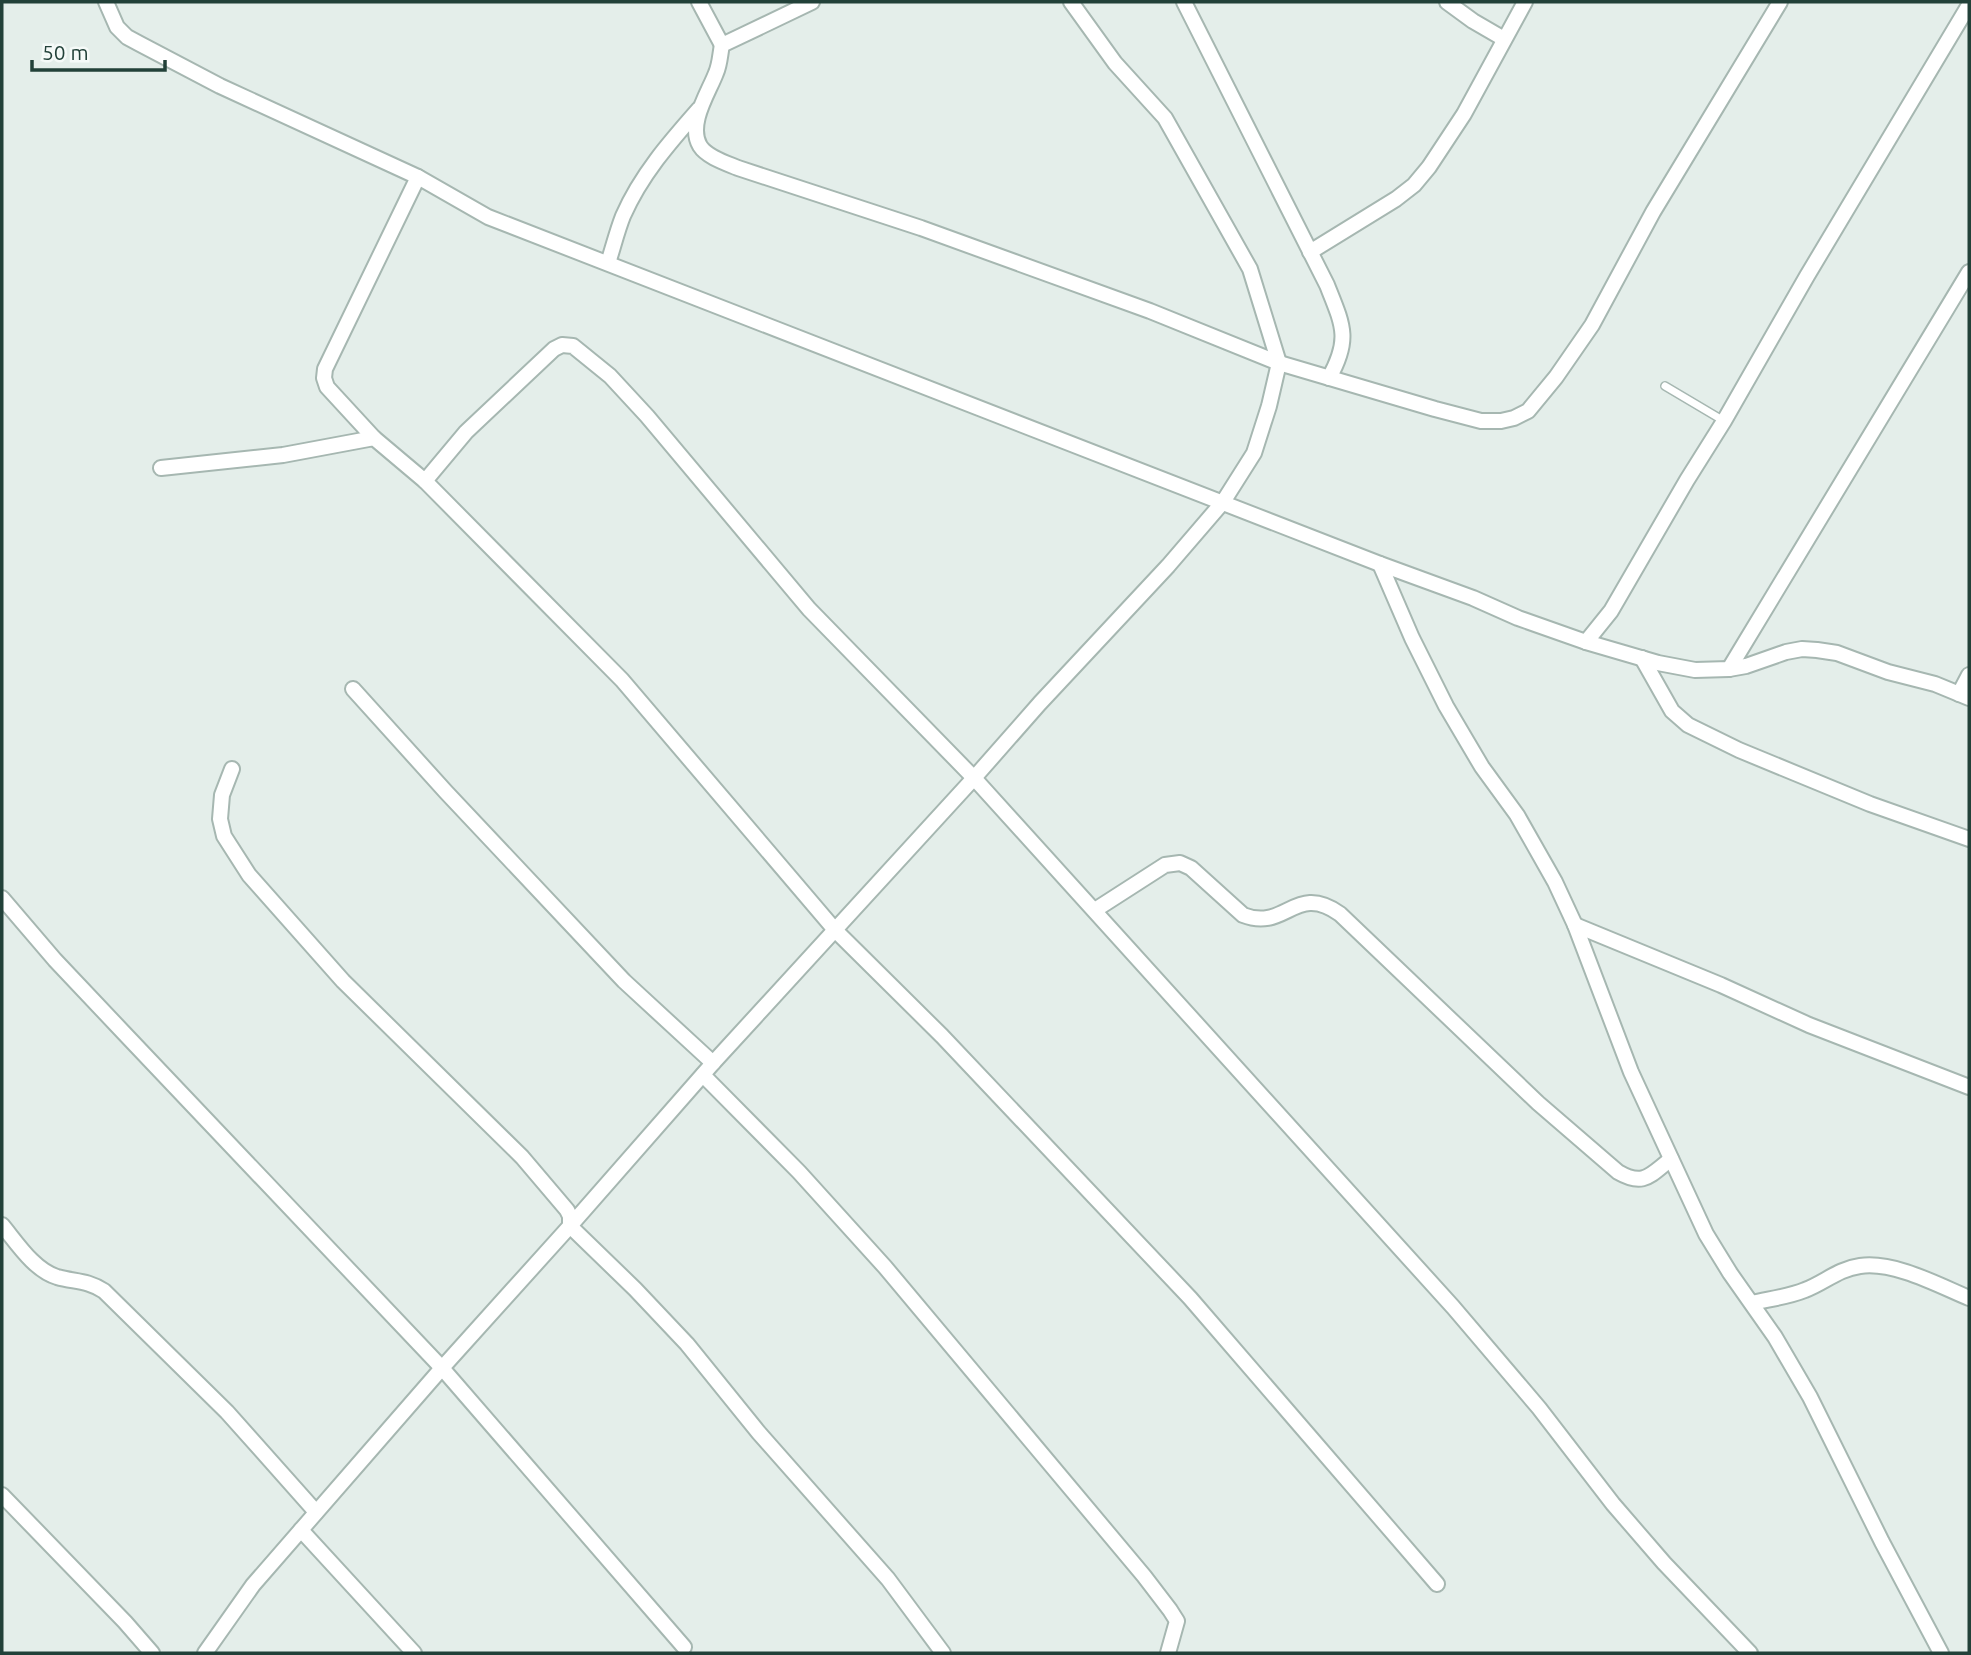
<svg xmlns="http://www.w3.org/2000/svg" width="1971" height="1655" viewBox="0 0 1971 1655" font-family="Ubuntu,sans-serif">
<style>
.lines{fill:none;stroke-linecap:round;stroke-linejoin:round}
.service-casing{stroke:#a6b7b1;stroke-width:10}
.minor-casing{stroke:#a6b7b1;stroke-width:18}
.service{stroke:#fff;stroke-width:7}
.minor{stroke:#fff;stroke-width:14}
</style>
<rect width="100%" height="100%" fill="#e4eeea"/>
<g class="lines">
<defs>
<path id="service" d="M1665 386 1724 421"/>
<g id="minor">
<path d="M106 2 117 27 127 37 140 44 220 86 418 177 488 217 1380 564 1473 598 1518 618 1586 642 1658 663 1695 670 1729 669 1746 666 1786 652 1802 649 1817 650 1837 653 1888 672 1935 684 1969 698"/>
<path d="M699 2 722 45"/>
<path d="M812 2 722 45C720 54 720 64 716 73 709 92 687 124 700 146 707 157 726 163 738 168L921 228 1150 311 1279 363 1435 409 1481 421H1501L1514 418 1528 411 1556 377 1592 325 1653 212 1780 2"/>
<path d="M1184 2 1327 285C1343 325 1351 339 1329 378"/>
<path d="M1447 2 1473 21 1504 39"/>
<path d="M1310 252 1396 199 1414 185 1429 167 1464 114 1525 2"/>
<path d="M608 263C613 248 617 231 623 216 641 175 669 143 699 109"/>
<path d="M374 438 327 387 324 378 325 369 418 177"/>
<path d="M161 468 283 455 374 438 425 481 466 432 554 349 562 345 573 346 610 376 647 416 809 609 974 778 1453 1307 1539 1408 1613 1504 1664 1563 1750 1653"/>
<path d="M425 481 622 680 835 930 942 1036 1190 1298 1437 1584"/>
<path d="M1380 564 1412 638 1446 706 1482 767 1517 815 1555 882 1575 925 1631 1072 1706 1234 1730 1273 1775 1337 1810 1397 1882 1542 1941 1653"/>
<path d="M1586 642 1611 611 1687 480 1724 421 1807 276 1969 5"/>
<path d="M1642 658 1672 711 1688 725 1739 750 1870 804 1969 839"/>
<path d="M1729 669 1969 272"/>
<path d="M353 689 446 792 624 981 713 1063"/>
<path d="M1959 694 1969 675"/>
<path d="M232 769 222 795 220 819 224 836 249 875 343 981 522 1157 567 1210 570 1216V1226L635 1289 687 1344 759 1433 888 1579 943 1653"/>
<path d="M2 898 55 960 124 1033 442 1368 684 1647"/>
<path d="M1095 910 1165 865 1180 863 1191 868 1243 915C1286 932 1295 882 1340 914L1538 1103 1618 1172C1644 1187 1650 1175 1671 1159"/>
<path d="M1575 925 1721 985 1809 1025 1969 1087"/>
<path d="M703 1075 799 1172 885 1267 1144 1576 1170 1610 1177 1621 1168 1653"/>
<path d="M2 1225C17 1243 34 1270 57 1277 75 1282 87 1280 104 1291L227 1412 316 1512"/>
<path d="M1752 1303C1769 1299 1788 1297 1805 1290 1824 1283 1838 1269 1860 1266 1894 1261 1938 1285 1969 1298"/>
<path d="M2 1495 125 1622 152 1653"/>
<path d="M301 1530 414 1653"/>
<path d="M205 1653 253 1585 442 1368 570 1226 713 1063 974 778 1040 703 1168 566 1223 502 1254 453 1269 406 1279 363 1250 269 1165 118 1115 63 1071 2"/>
</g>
</defs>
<!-- service casing -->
<use href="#service" class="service-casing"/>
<!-- minor casing -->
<use href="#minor" class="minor-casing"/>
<!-- service -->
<use href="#service" class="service"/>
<!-- minor -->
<use href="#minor" class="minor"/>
</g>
<!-- border -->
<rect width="1971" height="1655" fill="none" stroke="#224139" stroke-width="7"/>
<!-- scale -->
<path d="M32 60v10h133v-10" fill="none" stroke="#224139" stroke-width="3.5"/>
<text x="42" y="60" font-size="21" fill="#224139" stroke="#f5faf8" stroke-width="5" paint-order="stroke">50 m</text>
</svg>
